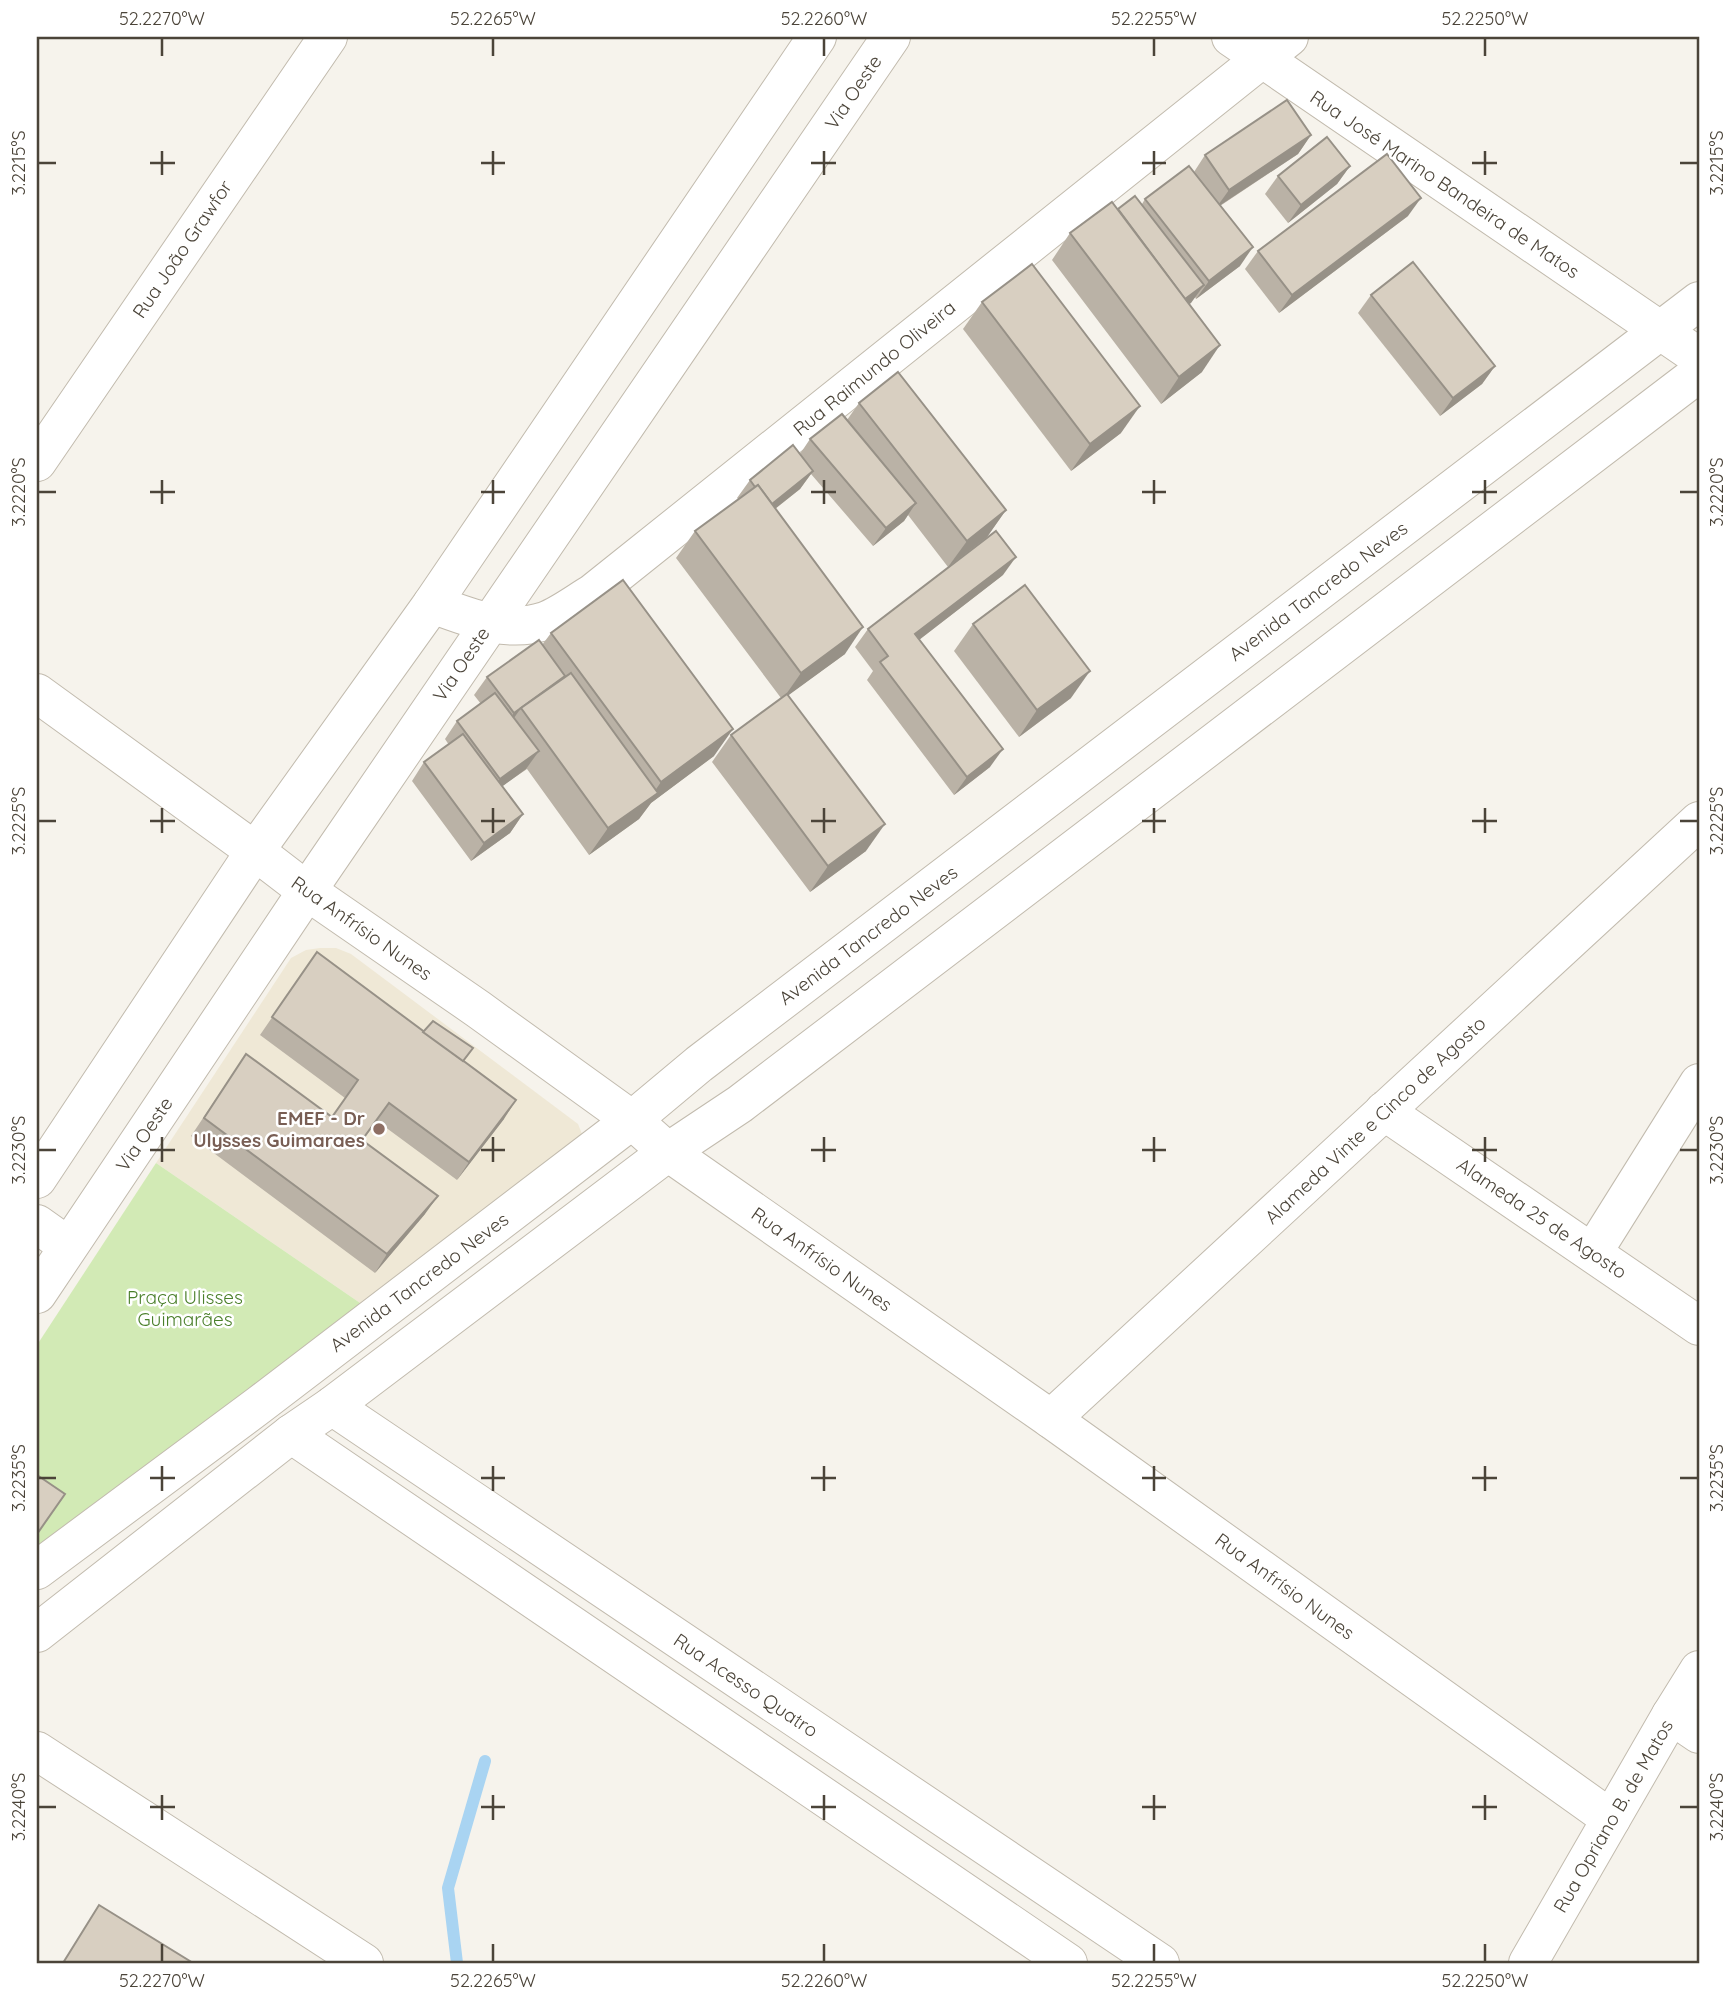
<svg xmlns="http://www.w3.org/2000/svg" width="1736" height="2000" viewBox="0 0 1736 2000" font-family="Quicksand,sans-serif">
<style>
.education{fill:#efe8d6}
.green{fill:#d2eab5}
.lines{fill:none;stroke-linecap:round;stroke-linejoin:round}
.stream{stroke:#a9d4f2;stroke-width:12}
.minor-casing{stroke:#c2bbae;stroke-width:40}
.tertiary-casing{stroke:#c2bbae;stroke-width:40}
.minor{stroke:#fff;stroke-width:38}
.tertiary{stroke:#fff;stroke-width:38}
.wall{fill:#bab2a6}
.shaded-wall{fill:#979187}
.building{fill:#d8cfc1;stroke:#979187;stroke-width:2}
.ticks{fill:none;stroke:#4b4439;stroke-width:2.5}
.education-dot{fill:#8d6e63;stroke:#fff;stroke-width:2.5}
.labels{text-anchor:middle;dominant-baseline:central;stroke-width:5;stroke-linejoin:round;paint-order:stroke}
.street-label{font-size:19px;fill:#4b4439;stroke:#fff}
.education-label{font-size:19px;font-weight:bold;fill:#785e54;stroke:#fff;text-anchor:end}
.park-label{font-size:19px;fill:#4a7f2a;stroke:#fff}
.neatline{fill:none;stroke:#4b4439;stroke-width:2.5}
.ticks-label{font-size:18px;text-anchor:middle;fill:#4b4439}
</style>
<rect width="100%" height="100%" fill="#f6f3ec"/>
<!-- education -->
<path class="education" d="M320 948H336L351 954 578 1124 582 1134V1142L363 1305 156 1163 291 958 306 950Z"/>
<!-- green -->
<path class="green" d="M156 1163 363 1305 37 1557V1345Z"/>
<g class="lines">
<!-- stream -->
<path class="stream" d="M457 1963 448 1888 485 1761"/>
<defs>
<g id="minor">
<path d="M1231 37 1699 357"/>
<path d="M37 462 328 37"/>
<path d="M432 604C469 617 506 634 545 621 561 615 578 602 593 593L1289 37"/>
<path d="M37 693 255 851 307 891 478 1009 632 1120 668 1152 1051 1419 1611 1819"/>
<path d="M1384 1111 1699 1326"/>
<path d="M1593 1252 1699 1083"/>
<path d="M332 1406 1160 1963"/>
<path d="M1051 1419 1699 821"/>
<path d="M291 1434 1068 1963"/>
<path d="M1671 1715 1699 1734"/>
<path d="M37 1751 364 1963"/>
<path d="M1528 1963 1671 1715 1699 1670"/>
</g>
<g id="tertiary">
<path d="M37 1179 255 851 432 604 817 37"/>
<path d="M37 1224 68 1246"/>
<path d="M37 1294 307 891 891 37"/>
<path d="M37 1570 259 1405 632 1120 699 1064 1699 301"/>
<path d="M37 1633 291 1434 332 1406 668 1152 740 1104 1699 373"/>
</g>
</defs>
<!-- minor casing -->
<use href="#minor" class="minor-casing"/>
<!-- tertiary casing -->
<use href="#tertiary" class="tertiary-casing"/>
<!-- minor -->
<use href="#minor" class="minor"/>
<!-- tertiary -->
<use href="#tertiary" class="tertiary"/>
</g>
<!-- wall -->
<g class="wall">
<path d="M1311 135 1298 154 1220 206 1240 266 1196 299 1195 297 1189 304 1202 372 1161 404 1052 260 1070 233 1118 209 1142 204 1145 199 1194 172 1205 155Z"/>
<path d="M1350 166 1337 184 1288 223 1265 194 1278 176Z"/>
<path d="M1408 216 1279 313 1245 269 1258 251Z"/>
<path d="M1371 295 1495 366 1482 384 1440 416 1358 313Z"/>
<path d="M982 302 1121 433 1071 471 963 329Z"/>
<path d="M859 403 1006 510 987 537 948 567 908 515 904 521 873 546 811 474 800 489 775 509 845 654 788 695 866 851 810 892 712 762 731 735 781 698 676 558 695 531 738 499 737 498 750 480 800 454 810 439 847 420Z"/>
<path d="M1003 575 919 640 990 767 954 795 867 680 873 671 855 647 868 629Z"/>
<path d="M973 624 1071 698 1019 737 954 651Z"/>
<path d="M551 633 714 756 651 803 639 819 589 855 527 769 502 786 523 814 510 833 471 861 412 781 424 762 449 745 445 739 457 721 481 704 474 695 487 677 542 645Z"/>
<path d="M317 952 464 1061 504 1119 457 1180 377 1121 363 1140 425 1214 375 1273 191 1136 246 1054 332 1117 345 1098 260 1035Z"/>
</g>
<!-- shaded-wall -->
<g class="shaded-wall">
<path d="M1311 135 1298 154 1216 208 1229 190Z"/>
<path d="M1350 166 1337 184 1288 223 1301 205Z"/>
<path d="M1421 198 1408 216 1279 313 1292 295Z"/>
<path d="M1253 247 1240 266 1196 299 1209 281Z"/>
<path d="M1204 285 1191 303 1167 321 1179 303Z"/>
<path d="M1220 345 1202 372 1161 404 1179 377Z"/>
<path d="M1495 366 1482 384 1440 416 1453 398Z"/>
<path d="M1140 406 1121 433 1071 471 1090 444Z"/>
<path d="M813 471 800 489 757 523 770 505Z"/>
<path d="M916 503 904 521 873 546 886 528Z"/>
<path d="M1006 510 987 537 948 567 967 541Z"/>
<path d="M1016 557 1003 575 902 653 915 634Z"/>
<path d="M863 627 845 654 782 700 801 673Z"/>
<path d="M1090 671 1071 698 1019 737 1037 710Z"/>
<path d="M521 708 509 725 501 731 514 713Z"/>
<path d="M733 729 714 756 651 803 639 819 589 855 608 828 650 798 661 782Z"/>
<path d="M1003 749 990 767 954 795 967 777Z"/>
<path d="M539 751 526 769 488 797 500 779Z"/>
<path d="M523 814 510 833 471 861 484 843Z"/>
<path d="M885 824 866 851 810 892 828 866Z"/>
<path d="M516 1100 504 1119 457 1180 469 1162Z"/>
<path d="M438 1196 425 1214 375 1273 387 1254Z"/>
</g>
<!-- building -->
<g class="building">
<path d="M1287 100 1311 135 1229 190 1205 155Z"/>
<path d="M1327 137 1350 166 1301 205 1278 176Z"/>
<path d="M1387 154 1421 198 1292 295 1258 251Z"/>
<path d="M1189 166 1253 247 1209 281 1145 199Z"/>
<path d="M1135 196 1204 285 1185 299 1118 209Z"/>
<path d="M1112 202 1220 345 1179 377 1070 233Z"/>
<path d="M1413 262 1495 366 1453 398 1371 295Z"/>
<path d="M1032 264 1140 406 1090 444 982 302Z"/>
<path d="M898 372 1006 510 967 541 859 403Z"/>
<path d="M842 414 916 503 886 528 810 439Z"/>
<path d="M793 445 813 471 772 504 758 485 755 487 750 480Z"/>
<path d="M758 485 863 627 801 673 695 531Z"/>
<path d="M996 531 1016 557 915 634 1003 749 967 777 880 662 888 656 868 629Z"/>
<path d="M623 580 733 729 661 782 551 633Z"/>
<path d="M1025 585 1090 671 1037 710 973 624Z"/>
<path d="M539 640 565 676 514 713 487 677Z"/>
<path d="M571 673 658 793 608 828 521 708Z"/>
<path d="M495 693 539 751 500 779 457 721Z"/>
<path d="M787 694 885 824 828 866 731 735Z"/>
<path d="M463 734 523 814 484 843 424 762Z"/>
<path d="M317 952 516 1100 469 1162 389 1103 362 1140 438 1196 387 1254 204 1118 246 1054 332 1117 358 1080 272 1017Z"/>
<path d="M433 1021 473 1048 463 1061 423 1032Z"/>
<path d="M37 1475 65 1494 37 1534Z"/>
<path d="M99 1905 193 1963H63Z"/>
</g>
<!-- ticks -->
<path class="ticks" d="M162 38V56M493 38V56M824 38V56M1154 38V56M1485 38V56M162 151V175M493 151V175M824 151V175M1154 151V175M1485 151V175M38 163H56M150 163H175M481 163H505M811 163H836M1142 163H1166M1472 163H1497M1680 163H1698M162 480V504M493 480V504M824 480V504M1154 480V504M1485 480V504M38 492H56M150 492H175M481 492H505M811 492H836M1142 492H1166M1472 492H1497M1680 492H1698M162 808V833M493 808V833M824 808V833M1154 808V833M1485 808V833M38 821H56M150 821H175M481 821H505M811 821H836M1142 821H1166M1472 821H1497M1680 821H1698M162 1137V1162M493 1137V1162M824 1137V1162M1154 1137V1162M1485 1137V1162M38 1150H56M150 1150H175M481 1150H505M811 1150H836M1142 1150H1166M1472 1150H1497M1680 1150H1698M162 1466V1491M493 1466V1491M824 1466V1491M1154 1466V1491M1485 1466V1491M38 1478H56M150 1478H175M481 1478H505M811 1478H836M1142 1478H1166M1472 1478H1497M1680 1478H1698M162 1795V1820M493 1795V1820M824 1795V1820M1154 1795V1820M1485 1795V1820M38 1807H56M150 1807H175M481 1807H505M811 1807H836M1142 1807H1166M1472 1807H1497M1680 1807H1698M162 1944V1962M493 1944V1962M824 1944V1962M1154 1944V1962M1485 1944V1962"/>
<!-- markers -->
<circle class="education-dot" cx="379" cy="1129" r="7"/>
<g class="labels">
<!-- street labels -->
<g class="street-label">
<text transform="translate(853 92) rotate(-56)">Via Oeste</text>
<text transform="translate(1445 184) rotate(34)">Rua José Marino Bandeira de Matos</text>
<text transform="translate(182 249) rotate(-56)">Rua João Grawfor</text>
<text transform="translate(874 368) rotate(-39)">Rua Raimundo Oliveira</text>
<text transform="translate(1318 591) rotate(-37)">Avenida Tancredo Neves</text>
<text transform="translate(461 664) rotate(-56)">Via Oeste</text>
<text transform="translate(362 928) rotate(35)">Rua Anfrísio Nunes</text>
<text transform="translate(868 935) rotate(-37)">Avenida Tancredo Neves</text>
<text transform="translate(1375 1120) rotate(-43)">Alameda Vinte e Cinco de Agosto</text>
<text transform="translate(144 1134) rotate(-56)">Via Oeste</text>
<text transform="translate(1542 1218) rotate(34)">Alameda 25 de Agosto</text>
<text transform="translate(822 1259) rotate(35)">Rua Anfrísio Nunes</text>
<text transform="translate(419 1282) rotate(-37)">Avenida Tancredo Neves</text>
<text transform="translate(1285 1586) rotate(36)">Rua Anfrísio Nunes</text>
<text transform="translate(746 1685) rotate(34)">Rua Acesso Quatro</text>
<text transform="translate(1613 1816) rotate(-60)">Rua Opriano B. de Matos</text>
</g>
<!-- education labels -->
<g class="education-label">
<text x="365" y="1118">EMEF - Dr<tspan x="365" dy="22">Ulysses Guimaraes</tspan></text>
</g>
<!-- park labels -->
<g class="park-label">
<text x="185" y="1297">Praça Ulisses<tspan x="185" dy="22">Guimarães</tspan></text>
</g>
</g>
<!-- border -->
<rect width="1736" height="2000" fill="none" stroke="#ffffff" stroke-width="77"/>
<rect x="38" y="38" width="1660" height="1924" class="neatline"/>
<g class="ticks-label">
<text x="162" y="25">52.2270°W</text>
<text x="493" y="25">52.2265°W</text>
<text x="824" y="25">52.2260°W</text>
<text x="1154" y="25">52.2255°W</text>
<text x="1485" y="25">52.2250°W</text>
<text transform="translate(19 163) rotate(-90)" y="6">3.2215°S</text>
<text transform="translate(1717 163) rotate(-90)" y="6">3.2215°S</text>
<text transform="translate(19 492) rotate(-90)" y="6">3.2220°S</text>
<text transform="translate(1717 492) rotate(-90)" y="6">3.2220°S</text>
<text transform="translate(19 821) rotate(-90)" y="6">3.2225°S</text>
<text transform="translate(1717 821) rotate(-90)" y="6">3.2225°S</text>
<text transform="translate(19 1150) rotate(-90)" y="6">3.2230°S</text>
<text transform="translate(1717 1150) rotate(-90)" y="6">3.2230°S</text>
<text transform="translate(19 1478) rotate(-90)" y="6">3.2235°S</text>
<text transform="translate(1717 1478) rotate(-90)" y="6">3.2235°S</text>
<text transform="translate(19 1807) rotate(-90)" y="6">3.2240°S</text>
<text transform="translate(1717 1807) rotate(-90)" y="6">3.2240°S</text>
<text x="162" y="1987">52.2270°W</text>
<text x="493" y="1987">52.2265°W</text>
<text x="824" y="1987">52.2260°W</text>
<text x="1154" y="1987">52.2255°W</text>
<text x="1485" y="1987">52.2250°W</text>
</g>
</svg>
